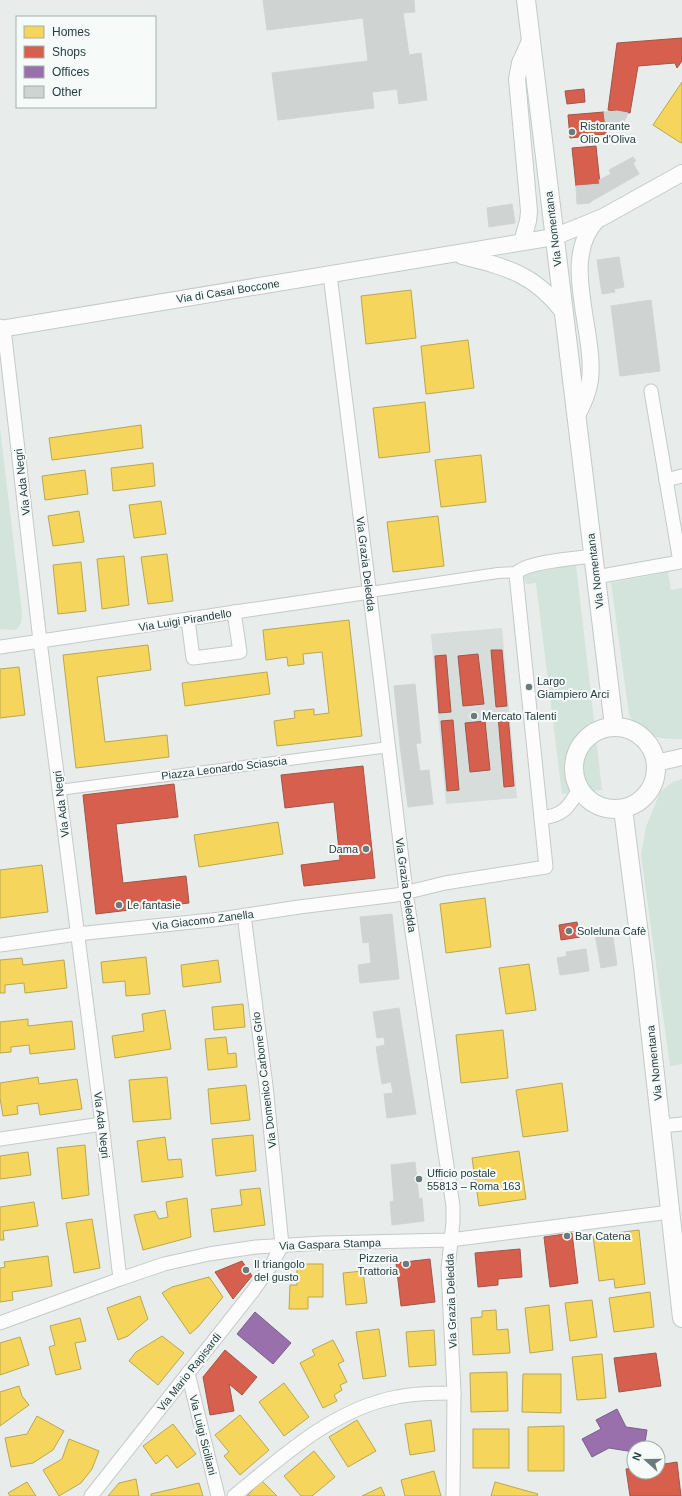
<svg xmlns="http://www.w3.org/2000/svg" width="682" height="1496" viewBox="0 0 682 1496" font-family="Arial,sans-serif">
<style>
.built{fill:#d6dddb}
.green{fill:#d2e4db}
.homes{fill:#f6d55c;stroke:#b7a853}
.shops{fill:#d6604d;stroke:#a15648}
.offices{fill:#9970ab;stroke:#76618a}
.building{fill:#cfd3d2;stroke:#d0d5d4}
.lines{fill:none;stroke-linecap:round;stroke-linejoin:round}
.pedestrian-casing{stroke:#c5c9c8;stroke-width:12}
.minor-casing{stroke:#c5c9c8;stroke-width:15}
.tertiary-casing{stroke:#c5c9c8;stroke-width:18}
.secondary-casing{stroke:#c3c9c8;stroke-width:20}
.pedestrian{stroke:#fcfcfc;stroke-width:10}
.minor{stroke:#fcfcfc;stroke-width:13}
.tertiary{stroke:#fcfcfc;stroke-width:16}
.secondary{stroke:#fcfcfc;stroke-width:18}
.poi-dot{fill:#697c7b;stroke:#f6faf9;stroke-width:1.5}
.labels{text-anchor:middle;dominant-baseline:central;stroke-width:4;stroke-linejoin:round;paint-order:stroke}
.poi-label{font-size:11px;fill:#253f3e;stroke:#f6faf9;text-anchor:start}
.street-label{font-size:11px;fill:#253f3e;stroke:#f6faf9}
</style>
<rect width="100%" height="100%" fill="#e8eceb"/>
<!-- built -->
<path class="built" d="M502 628 517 798 446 804 431 634Z"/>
<!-- green -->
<g class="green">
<path d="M0 428 22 613 21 623 16 630 0 629Z"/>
<path d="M576 565 602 790 562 794 536 583 526 584 523 574Z"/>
<path d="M668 572 671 590 682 588V739C667 739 650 739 638 728 635 725 632 719 629 714L611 583Z"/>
<path d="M682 779V1064L670 1066 641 855 646 827 660 792 673 782Z"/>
</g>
<!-- homes -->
<g class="homes">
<path d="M682 82V141L681 143 653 125Z"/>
<path d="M411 290 416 338 366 344 361 296Z"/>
<path d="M468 340 474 388 426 394 421 346Z"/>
<path d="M425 402 430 452 379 458 373 408Z"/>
<path d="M141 425 143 448 52 460 49 438Z"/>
<path d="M481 455 486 502 441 507 435 460Z"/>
<path d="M153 463 155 486 113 491 111 468Z"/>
<path d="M85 470 88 494 45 500 42 476Z"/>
<path d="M161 501 166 534 134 538 129 505Z"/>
<path d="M79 511 84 542 53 546 48 516Z"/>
<path d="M438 516 444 566 393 572 387 522Z"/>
<path d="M167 554 173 601 148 604 141 557Z"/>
<path d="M124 556 129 605 102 609 97 559Z"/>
<path d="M81 562 86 611 58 614 53 565Z"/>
<path d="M349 620 362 736 277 746 274 721 295 718 294 711 314 709V715L329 713 322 652 303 654 304 664 288 666 287 657 266 660 263 630Z"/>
<path d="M148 645 151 670 97 677 105 742 167 735 169 757 76 768 63 655Z"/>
<path d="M19 667 25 715 0 718V669Z"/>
<path d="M267 672 270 694 185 706 182 683Z"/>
<path d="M278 822 283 854 199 867 194 835Z"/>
<path d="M42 865 48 912 0 918V870Z"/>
<path d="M485 898 491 947 446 953 440 904Z"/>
<path d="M146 957 150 994 126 996 125 981 103 983 101 962Z"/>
<path d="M22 958 23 965 64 960 67 988 25 993 24 983 5 985V993H0V960Z"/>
<path d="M218 960 221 982 183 987 181 965Z"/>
<path d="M529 964 536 1010 506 1014 499 968Z"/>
<path d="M243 1004 245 1027 214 1030 212 1007Z"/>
<path d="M165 1010 171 1049 115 1058 112 1036 144 1031 142 1014Z"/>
<path d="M28 1019V1026L72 1021 75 1049 30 1054 29 1045 11 1047V1052L0 1053V1022Z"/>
<path d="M503 1030 508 1078 461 1083 456 1035Z"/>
<path d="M226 1037 228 1054 236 1053 237 1067 208 1070 205 1039Z"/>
<path d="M38 1077 39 1084 77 1079 82 1109 40 1115 38 1103 17 1106 18 1114 3 1116 0 1098V1083Z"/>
<path d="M167 1077 171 1119 133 1122 129 1080Z"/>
<path d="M562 1083 568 1131 523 1137 516 1090Z"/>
<path d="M246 1085 250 1120 211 1124 208 1089Z"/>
<path d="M253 1135 256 1171 216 1176 212 1139Z"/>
<path d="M165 1137 168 1160 181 1159 183 1177 142 1182 137 1141Z"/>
<path d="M85 1145 89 1195 62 1199 57 1148Z"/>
<path d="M519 1151 526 1199 479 1206 472 1158Z"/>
<path d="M28 1152 31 1175 0 1179V1156Z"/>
<path d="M260 1188 265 1225 214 1232 211 1209 242 1205 240 1190Z"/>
<path d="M187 1198 191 1237 143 1250 134 1215 155 1211 159 1219 168 1217 166 1202Z"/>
<path d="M34 1202 38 1226 3 1231 4 1240H0V1207Z"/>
<path d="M92 1219 100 1268 74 1273 66 1223Z"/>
<path d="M639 1230 645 1284 615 1288 614 1279 599 1281 593 1236Z"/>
<path d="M48 1256 52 1286 12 1292 13 1300 0 1302V1268L5 1267 4 1262Z"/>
<path d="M297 1264H323V1297H308V1309H289L290 1285H297Z"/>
<path d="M363 1271 367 1303 346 1305 343 1273Z"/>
<path d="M209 1277 223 1297 198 1327 190 1334 162 1293 172 1287Z"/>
<path d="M650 1292 654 1327 614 1332 609 1298Z"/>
<path d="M140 1296 148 1319 128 1336 118 1340 107 1308Z"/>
<path d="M592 1300 597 1337 570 1341 565 1303Z"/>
<path d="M549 1305 553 1350 530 1353 525 1308Z"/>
<path d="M496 1310 497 1330 508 1329 510 1353 473 1355 471 1318 482 1317V1311Z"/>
<path d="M80 1318 86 1341 75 1343 81 1369 56 1375 49 1347 55 1345 50 1326Z"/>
<path d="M379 1329 386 1376 363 1379 356 1332Z"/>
<path d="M434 1330 436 1365 409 1367 406 1332Z"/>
<path d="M162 1336 184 1353 158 1385 129 1361 136 1352Z"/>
<path d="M20 1337 29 1365 0 1375V1343Z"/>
<path d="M333 1340 344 1361 338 1364 347 1382 340 1385 342 1390 334 1395 337 1401 323 1408 300 1363 315 1355 312 1350Z"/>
<path d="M602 1354 606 1398 577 1400 572 1357Z"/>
<path d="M507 1372 508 1411 471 1412 470 1373Z"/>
<path d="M523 1374H561V1413L522 1412Z"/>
<path d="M284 1383 309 1417 284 1436 259 1402Z"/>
<path d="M19 1386 22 1396 29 1405 0 1426V1392Z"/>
<path d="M240 1415 269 1450 240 1475 224 1456 229 1452 215 1435Z"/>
<path d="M37 1416 64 1431 53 1450 33 1463 11 1467 5 1438 27 1434Z"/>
<path d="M357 1420 376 1451 348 1467 329 1437Z"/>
<path d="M431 1420 435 1451 410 1455 405 1424Z"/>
<path d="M173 1424 196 1454 177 1468 167 1455 156 1464 143 1446Z"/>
<path d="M564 1426V1471H528V1427Z"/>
<rect x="473" y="1429" width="36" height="39"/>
<path d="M69 1439 99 1451 92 1469 81 1483 59 1496 43 1470 62 1459Z"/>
<path d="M314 1451 335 1477 312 1496H301L284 1476Z"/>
<path d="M434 1471 441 1496H405L401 1480Z"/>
<path d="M136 1479 139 1496H108L119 1483Z"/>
<path d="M262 1481 277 1496H247Z"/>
<path d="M27 1482 36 1496H10L8 1493Z"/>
<path d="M495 1482 538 1494 537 1496H491Z"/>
<path d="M199 1483 203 1496H151V1494Z"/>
<path d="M381 1487 385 1496H362Z"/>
</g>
<!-- shops -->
<g class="shops">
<path d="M682 38V61L677 68 675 63 638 66 630 113 608 110 617 43Z"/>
<path d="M584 89 585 102 567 104 565 91Z"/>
<path d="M604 112 606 134 570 138 568 115Z"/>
<path d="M596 146 600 184 576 186 572 148Z"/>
<path d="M491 650H502L507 706 496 707Z"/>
<path d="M478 654 484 704 463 706 458 656Z"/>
<path d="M446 655 451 712 439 713 435 656Z"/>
<path d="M508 715 514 786 504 787 498 716Z"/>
<path d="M453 720 459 790 447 791 441 721Z"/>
<path d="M485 721 490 770 470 772 465 723Z"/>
<path d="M363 766 375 878 304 886 301 865 340 860 334 802 285 808 281 775Z"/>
<path d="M174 784 178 817 116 824 123 883 186 876 189 903 96 914 83 795Z"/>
<path d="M577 922 580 937 561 940 559 925Z"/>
<path d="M572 1233 578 1283 550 1287 544 1237Z"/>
<path d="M520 1249 522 1277 498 1279V1285L478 1287 475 1253Z"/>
<path d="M430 1259 435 1302 401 1306 396 1263Z"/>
<path d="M242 1261 252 1276 233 1299 215 1272Z"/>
<path d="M225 1350 257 1377 242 1395 229 1384 234 1411 210 1415 203 1377Z"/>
<path d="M656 1353 661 1386 619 1392 614 1358Z"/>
<path d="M677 1462 681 1496H630L626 1469 634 1468V1472H658V1465Z"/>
</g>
<!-- offices -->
<g class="offices">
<path d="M255 1312 291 1343 273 1364 237 1334Z"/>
<path d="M617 1409 626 1427 647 1430 644 1448H634V1452L609 1448 592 1457 582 1439 601 1429 596 1420Z"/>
</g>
<!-- building -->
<g class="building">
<path d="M263 0H361L363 18 267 30Z"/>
<path d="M361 0H414L415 12 403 13 409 55 421 53 427 100 399 104 397 89 372 92 368 61 380 60 374 17 363 18Z"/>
<path d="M374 17 380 60 368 61 363 18Z"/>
<path d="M368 61 374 108 278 120 272 73Z"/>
<path d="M617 111 628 113 622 127 606 128 604 112Z"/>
<path d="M633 157 636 161 633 163 639 174 590 202 589 185 600 184 599 180 611 174 609 170Z"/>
<path d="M589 185 590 203 577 204 576 186Z"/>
<path d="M512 204 515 223 489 227 487 208Z"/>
<path d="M619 257 624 287 614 289 615 292 602 294 597 260Z"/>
<path d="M651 300 660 371 620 376 611 306Z"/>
<path d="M415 684 421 743 400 745 394 686Z"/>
<path d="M416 744 420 771 429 770 433 804 408 807 400 745Z"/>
<path d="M392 914 399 979 360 983 358 965 371 963 369 942 363 943 360 917Z"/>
<path d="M612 931 617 965 601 968 595 934Z"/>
<path d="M586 949 589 971 560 975 557 958 567 956 566 952Z"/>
<path d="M399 1008 416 1114 387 1118 384 1094 393 1093 391 1082 382 1084 376 1047 385 1045 384 1037 377 1038 373 1012Z"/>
<path d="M415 1162 419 1199 422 1198 424 1221 392 1225 390 1202 394 1201 391 1165Z"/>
</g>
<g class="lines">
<defs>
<g id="pedestrian">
<path d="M370 592 498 573 517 572"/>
<path d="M59 790 389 747"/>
</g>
<g id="minor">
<path d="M330 275 379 668 406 892 453 1206V1222L448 1269 454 1393 453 1496"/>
<path d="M0 326 3 329 5 337 40 641 102 1124 120 1279"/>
<path d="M666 480 682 476"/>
<path d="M596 577 680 562 651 391"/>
<path d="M188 620 193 658 240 652 234 612"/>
<path d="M0 647 370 592"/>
<path d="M541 818C563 816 569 807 579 789"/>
<path d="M0 945 77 934 221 919 299 907 396 895 445 883 546 867 516 574C523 562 578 558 594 556"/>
<path d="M661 1126 682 1124"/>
<path d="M0 1139 102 1124"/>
<path d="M0 1323 120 1279 164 1264 209 1254 256 1247 323 1243 450 1240 670 1212"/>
<path d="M188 1373 218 1496"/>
<path d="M91 1496 253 1291 272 1264 282 1245 266 1086 244 915"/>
<path d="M234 1496C283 1456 333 1409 397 1397 416 1393 435 1393 454 1393"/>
</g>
<g id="tertiary">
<path d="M522 242 528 221 529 211 517 79 520 63 530 41"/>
<path d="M462 256C506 267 535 274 564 313"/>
<path d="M0 329 554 237 603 217 682 173"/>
<path d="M576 417C583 405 588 393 590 380 596 331 559 259 597 220"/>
<path d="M656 763 682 757"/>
</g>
<g id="secondary">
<path d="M526 0 614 726"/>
<circle cx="615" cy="768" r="41"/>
<path d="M623 809 643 966 682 1318"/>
</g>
</defs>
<!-- pedestrian casing -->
<use href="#pedestrian" class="pedestrian-casing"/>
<!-- minor casing -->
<use href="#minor" class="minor-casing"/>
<!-- tertiary casing -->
<use href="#tertiary" class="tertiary-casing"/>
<!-- secondary casing -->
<use href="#secondary" class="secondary-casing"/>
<!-- pedestrian -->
<use href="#pedestrian" class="pedestrian"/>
<!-- minor -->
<use href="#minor" class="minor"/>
<!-- tertiary -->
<use href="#tertiary" class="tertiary"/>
<!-- secondary -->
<use href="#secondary" class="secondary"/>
</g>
<!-- markers -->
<g class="poi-dot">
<circle cx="572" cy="132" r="4"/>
<circle cx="529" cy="687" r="4"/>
<circle cx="474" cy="716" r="4"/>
<circle cx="366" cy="849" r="4"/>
<circle cx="119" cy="905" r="4"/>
<circle cx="569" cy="931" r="4"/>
<circle cx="419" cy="1179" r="4"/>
<circle cx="567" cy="1236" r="4"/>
<circle cx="406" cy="1264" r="4"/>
<circle cx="246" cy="1270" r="4"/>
</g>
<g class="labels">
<!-- poi labels -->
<g class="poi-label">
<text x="580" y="126">Ristorante<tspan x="580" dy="13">Olio d'Oliva</tspan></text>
<text x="537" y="681">Largo<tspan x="537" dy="13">Giampiero Arci</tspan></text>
<text x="482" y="716">Mercato Talenti</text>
<text x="358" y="849" text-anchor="end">Dama</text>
<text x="127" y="905">Le fantasie</text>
<text x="577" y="931">Soleluna Cafè</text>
<text x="427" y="1173">Ufficio postale<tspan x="427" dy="13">55813 – Roma 163</tspan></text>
<text x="575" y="1236">Bar Catena</text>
<text x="398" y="1258" text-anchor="end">Pizzeria<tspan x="398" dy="13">Trattoria</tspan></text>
<text x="254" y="1264">Il triangolo<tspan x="254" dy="13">del gusto</tspan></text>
</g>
<!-- street labels -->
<g class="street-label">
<text transform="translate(553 229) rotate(-97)">Via Nomentana</text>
<text transform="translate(228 291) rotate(-9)">Via di Casal Boccone</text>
<text transform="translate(22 482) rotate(-97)">Via Ada Negri</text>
<text transform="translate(366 564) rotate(83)">Via Grazia Deledda</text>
<text transform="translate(595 571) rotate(-97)">Via Nomentana</text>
<text transform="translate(185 620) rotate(-9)">Via Luigi Pirandello</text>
<text transform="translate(224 768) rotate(-7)">Piazza Leonardo Sciascia</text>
<text transform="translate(61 804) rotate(-97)">Via Ada Negri</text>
<text transform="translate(406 885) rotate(82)">Via Grazia Deledda</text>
<text transform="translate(203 920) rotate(-7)">Via Giacomo Zanella</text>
<text transform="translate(654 1063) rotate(-96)">Via Nomentana</text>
<text transform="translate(264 1080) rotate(-97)">Via Domenico Carbone Grio</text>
<text transform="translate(102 1125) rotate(83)">Via Ada Negri</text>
<text transform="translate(330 1244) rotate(-2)">Via Gaspara Stampa</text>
<text transform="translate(451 1301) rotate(-92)">Via Grazia Deledda</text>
<text transform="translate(189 1372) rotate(-52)">Via Mario Rapisardi</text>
<text transform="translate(203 1435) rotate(76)">Via Luigi Siciliani</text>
</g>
</g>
<!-- legend -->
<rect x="16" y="16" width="140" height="92" fill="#f6faf9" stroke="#a2afae"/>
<rect x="24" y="26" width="20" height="12" fill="#f6d55c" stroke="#a2afae"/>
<text x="52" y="36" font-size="12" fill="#253f3e">Homes</text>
<rect x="24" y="46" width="20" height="12" fill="#d6604d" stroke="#a2afae"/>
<text x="52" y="56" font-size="12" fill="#253f3e">Shops</text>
<rect x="24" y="66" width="20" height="12" fill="#9970ab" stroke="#a2afae"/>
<text x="52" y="76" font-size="12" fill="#253f3e">Offices</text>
<rect x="24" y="86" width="20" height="12" fill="#cfd3d2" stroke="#a2afae"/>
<text x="52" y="96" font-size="12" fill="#253f3e">Other</text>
<!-- north arrow -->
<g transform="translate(646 1460) rotate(291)"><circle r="19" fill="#f6faf9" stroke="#a2afae"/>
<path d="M0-3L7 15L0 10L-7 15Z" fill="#697c7b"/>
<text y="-6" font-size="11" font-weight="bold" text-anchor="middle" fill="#253f3e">N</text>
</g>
</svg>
